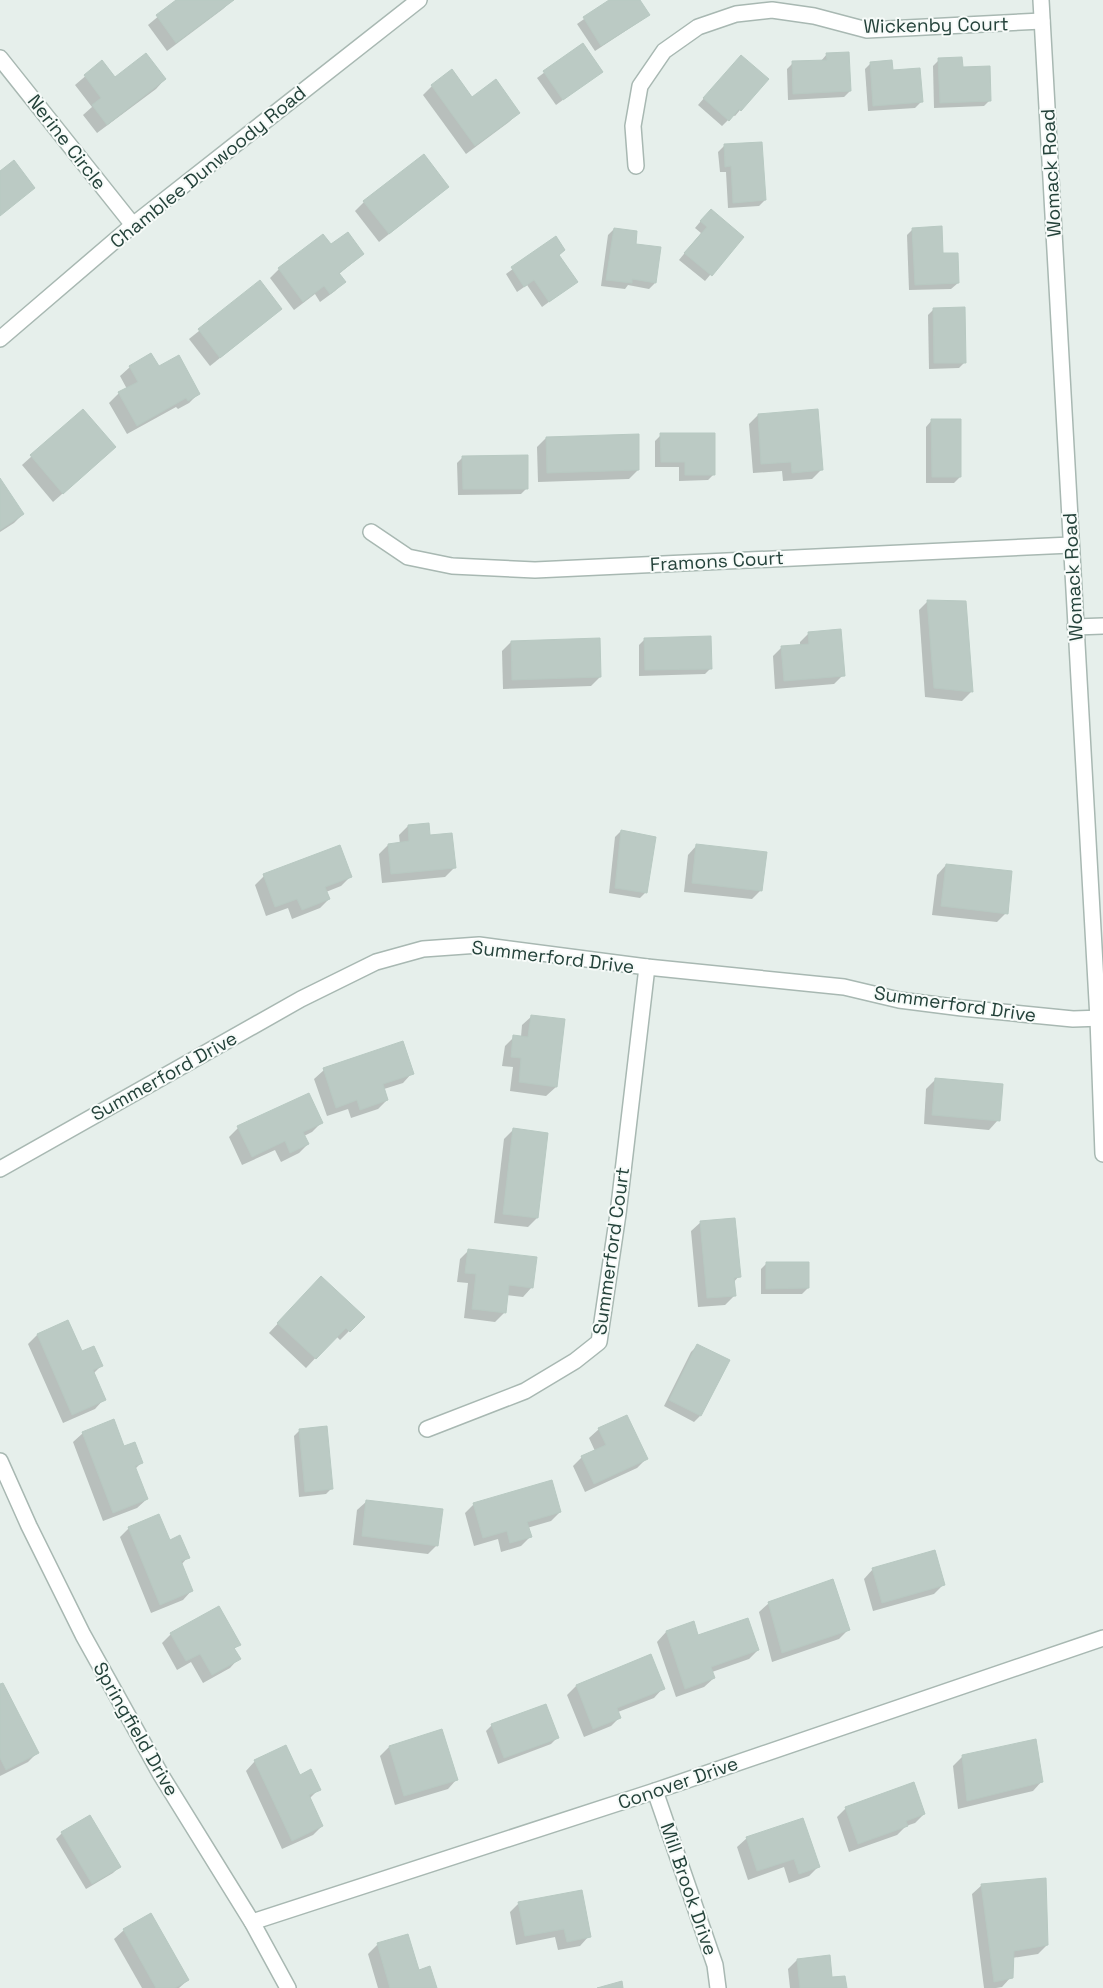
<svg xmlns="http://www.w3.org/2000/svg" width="1103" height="1988" viewBox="0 0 1103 1988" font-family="'Space Grotesk',sans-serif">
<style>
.shadow{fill:#0003}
.building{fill:#bbcac4;stroke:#b8c9c2}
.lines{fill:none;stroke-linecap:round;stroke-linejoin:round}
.minor-casing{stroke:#a8b8b2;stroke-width:18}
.minor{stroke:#fff;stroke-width:15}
.labels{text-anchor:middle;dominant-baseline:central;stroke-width:4;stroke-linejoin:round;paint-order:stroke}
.street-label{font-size:19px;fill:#24423a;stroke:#f7fbf9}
</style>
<rect width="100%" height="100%" fill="#e6efeb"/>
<!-- shadow -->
<g class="shadow">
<path d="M178 0H232L223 9 167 51 148 25Z"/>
<path d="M611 0H639L648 14 642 20 595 51 577 24Z"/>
<path d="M582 44 602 71 556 105 537 78Z"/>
<path d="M827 54 850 91 844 97 788 100 787 69 793 63 821 61Z"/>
<path d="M939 60 962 68 990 100 984 106 934 108 933 66Z"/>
<path d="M102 62 115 79H165L156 89 97 133 83 115 92 107 75 85Z"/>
<path d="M735 63 740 110 735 116 733 115 722 126 698 105Z"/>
<path d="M871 63 892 71 921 102 915 108 868 111 865 69Z"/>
<path d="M432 86 472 98 518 113 509 122 466 154 423 95Z"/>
<path d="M724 146 765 200 759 206 728 208 726 172H720L718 152Z"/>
<path d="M448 187 379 242 355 211 364 202Z"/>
<path d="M705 216 742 237 705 281 679 260 701 233 695 228Z"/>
<path d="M614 229 634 245 655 283 649 289 628 285 625 289 601 286 608 235Z"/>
<path d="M913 229 942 255 958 283 951 289 909 290 907 235Z"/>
<path d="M556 238 564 250 558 256 576 282 542 307 527 285 517 292 506 274Z"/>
<path d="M331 246 363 254 339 274 344 281 335 291 320 302 315 294 294 310 270 278 279 269Z"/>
<path d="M260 282 281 309 210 366 189 339Z"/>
<path d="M934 309 965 362 959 368 929 369 928 315Z"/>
<path d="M130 367 158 368 199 393 189 403 178 409 176 407 127 434 109 403 119 393 127 389 120 376Z"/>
<path d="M83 410 105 456 53 502 22 465Z"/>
<path d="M758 415 821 470 812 479 783 481 782 471 753 473 749 424Z"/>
<path d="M932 420 960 477 954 483H926V427Z"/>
<path d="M661 435 714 474 708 480 679 481V467H655V441Z"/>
<path d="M546 438 638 470 629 479 538 482 537 447Z"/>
<path d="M463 457 527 488 521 494 458 495 457 463Z"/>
<path d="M0 480 23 514 14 523 0 532Z"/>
<path d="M928 601 971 692 962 701 925 697 919 610Z"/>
<path d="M809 633 843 675 834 684 775 689 773 656 782 647 800 646V642Z"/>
<path d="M645 639 711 668 705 674 639 676V645Z"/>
<path d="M511 642 600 677 591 686 503 689 502 651Z"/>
<path d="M408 826 429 837 454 868 445 877 382 883 379 854 388 845 400 844 399 835Z"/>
<path d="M621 831 646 892 640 898 609 893 615 837Z"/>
<path d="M697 845 761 890 752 899 684 892 688 855Z"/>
<path d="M946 865 1006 913 997 922 932 915 937 875Z"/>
<path d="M264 876H351L341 886 326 892 329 899 320 908 292 919 288 908 266 916 255 885Z"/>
<path d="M532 1016 556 1087 546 1096 510 1091 513 1067 502 1066 505 1046 514 1037H521L522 1025Z"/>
<path d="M324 1070 412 1073 403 1083 384 1089 387 1100 378 1109 351 1118 348 1109 327 1116 314 1079Z"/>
<path d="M936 1079 998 1120 989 1130 924 1124 926 1089Z"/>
<path d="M321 1123 312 1132 304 1136 308 1144 299 1153 281 1162 275 1150 242 1165 229 1137 238 1128Z"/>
<path d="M513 1130 537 1218 528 1227 494 1223 504 1139Z"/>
<path d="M701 1222 739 1276 733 1283 734 1296 725 1305 698 1307 691 1231Z"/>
<path d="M469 1250 532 1287 523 1297 507 1295 505 1312 495 1322 464 1318 468 1283 457 1282 460 1259Z"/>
<path d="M767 1263 808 1288 802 1294H761V1269Z"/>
<path d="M312 1287 349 1331 340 1340 336 1336 306 1368 269 1333Z"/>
<path d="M68 1321 82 1353 101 1366 93 1374 104 1399 95 1409 63 1423 28 1344 37 1335Z"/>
<path d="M697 1346 700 1416 694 1422 664 1406 691 1352Z"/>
<path d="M599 1429 646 1459 637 1468 585 1492 573 1466 582 1457 595 1451 589 1438Z"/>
<path d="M300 1430 332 1488 326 1494 299 1497 294 1436Z"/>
<path d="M83 1433 124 1448 142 1462 135 1469 147 1499 137 1508 103 1521 73 1442Z"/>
<path d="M367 1501 437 1545 428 1554 353 1545 357 1510Z"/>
<path d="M474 1504 560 1512 551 1521 527 1528 530 1537 521 1546 501 1552 498 1539 474 1546 465 1513Z"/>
<path d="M129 1528 169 1541 188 1557 181 1565 192 1590 183 1600 151 1613 120 1537Z"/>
<path d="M873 1569 944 1584 934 1594 873 1611 864 1579Z"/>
<path d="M769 1603 848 1630 839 1639 772 1662 759 1612Z"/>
<path d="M693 1623 698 1636 758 1650 749 1659 712 1672 714 1678 704 1687 676 1697 657 1642 666 1632Z"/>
<path d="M171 1634 239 1644 234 1649 239 1658 230 1668 203 1683 191 1662 177 1670 162 1643Z"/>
<path d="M0 1686 37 1753 28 1762 0 1776Z"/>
<path d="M576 1686 663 1688 654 1698 618 1712 620 1717 611 1726 584 1737 567 1695Z"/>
<path d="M492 1725 557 1738 551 1744 498 1764 486 1731Z"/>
<path d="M442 1731 457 1779 448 1789 395 1805 380 1756 389 1747Z"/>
<path d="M963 1756 1042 1781 1033 1791 958 1809 953 1766Z"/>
<path d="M255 1761 319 1789 309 1799 322 1826 313 1835 282 1849 246 1771Z"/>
<path d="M846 1808 924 1814 915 1823 906 1826 897 1835 849 1852 837 1817Z"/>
<path d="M62 1833 119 1867 113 1873 86 1889 56 1839Z"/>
<path d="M747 1838 818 1867 809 1876 789 1883 784 1867 748 1880 737 1847Z"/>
<path d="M982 1885 1047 1945 1038 1954 1012 1958 1011 1977 1002 1987 996 1988H984L972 1894Z"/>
<path d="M519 1903 589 1936 580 1946 558 1950 555 1937 516 1945 510 1912Z"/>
<path d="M124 1930 188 1980 179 1988H142L114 1939Z"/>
<path d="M407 1936 418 1971 435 1988H378L368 1954 377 1945Z"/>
<path d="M797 1960 831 1978 846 1988H790L788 1969Z"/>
</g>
<!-- building -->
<g class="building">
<path d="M176 0H234L176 43 156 15Z"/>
<path d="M609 0H640L650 15 601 46 583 17Z"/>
<path d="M583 43 603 72 563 100 543 71Z"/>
<path d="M849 52 851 91 793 94 792 61 827 60 826 53Z"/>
<path d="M146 53 166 79 107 125 92 105 101 98 84 75 102 60 115 77Z"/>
<path d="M741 55 769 79 741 111 739 109 729 121 703 98Z"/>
<path d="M962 57 963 67 990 66 991 101 940 103 938 58Z"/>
<path d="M892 60 893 70 920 68 923 102 873 106 870 62Z"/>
<path d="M452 69 472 97 496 79 520 113 475 146 431 85Z"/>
<path d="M762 142 766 200 733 203 731 166 725 167 724 144Z"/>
<path d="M424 154 449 187 389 234 363 201Z"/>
<path d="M14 160 35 188 0 216V171Z"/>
<path d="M711 209 744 237 712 276 684 253 707 227 700 221Z"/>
<path d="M942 226 943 253H958L959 283 915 285 912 228Z"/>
<path d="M614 228 637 231 636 244 661 247 656 283 632 279V283L606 280Z"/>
<path d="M348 232 364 254 339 273 346 282 330 294 324 286 303 302 278 268 323 234 331 244Z"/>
<path d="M556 236 565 250 559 255 578 282 549 302 534 280 524 287 511 267Z"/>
<path d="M260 280 282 309 220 358 198 329Z"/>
<path d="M965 307 966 363H934L933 308Z"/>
<path d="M151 353 159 366 179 355 200 394 188 401 186 398 137 426 118 392 138 382 129 366Z"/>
<path d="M83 409 116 447 63 494 30 455Z"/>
<path d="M818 409 823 470 792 473 791 462 761 464 758 414Z"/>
<path d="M931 419H961V477H932Z"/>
<path d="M660 433H715V475H685V462H661Z"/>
<path d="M639 434V470L547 473 546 437Z"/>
<path d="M528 455V489H463L462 456Z"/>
<path d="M0 478 24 514 0 530Z"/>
<path d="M927 600 966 601 973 692 934 688Z"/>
<path d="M841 629 845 676 784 681 781 646 809 644 808 632Z"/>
<path d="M711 636 712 669 645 670 644 638Z"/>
<path d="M600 638 601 677 512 680 511 641Z"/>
<path d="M429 823 430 835 452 833 456 868 391 874 388 844 409 841 408 825Z"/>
<path d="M621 830 656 837 647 893 615 888Z"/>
<path d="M696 844 767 852 762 891 692 883Z"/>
<path d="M340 845 352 877 325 887 330 899 302 910 297 899 275 907 263 874Z"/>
<path d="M946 864 1012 871 1008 914 941 906Z"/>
<path d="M531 1015 565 1019 557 1087 519 1082 521 1058 511 1057 513 1035 528 1037Z"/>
<path d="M403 1041 414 1074 383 1084 388 1100 360 1110 357 1100 336 1108 323 1068Z"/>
<path d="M935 1078 1003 1084 1000 1121 932 1115Z"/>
<path d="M309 1093 323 1123 303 1132 309 1144 290 1153 285 1141 252 1157 237 1126Z"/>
<path d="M513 1128 548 1133 538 1218 503 1214Z"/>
<path d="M735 1218 741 1277 734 1278 736 1296 707 1298 700 1221Z"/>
<path d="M468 1249 537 1257 533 1288 509 1285 506 1313 472 1309 476 1274 465 1273Z"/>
<path d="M766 1262H809V1288L766 1289Z"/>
<path d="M321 1276 365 1317 350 1332 346 1328 316 1359 277 1323Z"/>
<path d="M68 1320 82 1351 94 1346 103 1366 93 1370 106 1400 72 1415 37 1334Z"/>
<path d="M697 1344 730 1360 701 1416 669 1400Z"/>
<path d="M627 1415 648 1459 594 1484 581 1456 606 1445 598 1428Z"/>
<path d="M114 1419 124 1446 135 1442 143 1463 135 1466 148 1499 113 1513 82 1432Z"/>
<path d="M327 1426 333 1489 305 1492 299 1429Z"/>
<path d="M552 1480 561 1512 527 1522 532 1537 510 1543 507 1531 483 1538 473 1503Z"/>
<path d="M366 1500 443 1509 438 1546 362 1536Z"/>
<path d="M159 1514 170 1540 180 1535 190 1558 181 1561 193 1591 160 1605 128 1527Z"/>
<path d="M935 1550 945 1585 882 1603 872 1568Z"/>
<path d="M833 1579 850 1630 782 1653 768 1602Z"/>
<path d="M219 1606 241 1645 234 1648 241 1659 212 1675 200 1654 186 1661 170 1633Z"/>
<path d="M748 1618 759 1650 711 1667 715 1678 685 1689 666 1631 694 1621 698 1635Z"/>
<path d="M651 1654 665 1689 617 1708 621 1718 593 1729 576 1685Z"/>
<path d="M3 1683 39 1753 6 1770 0 1758V1684Z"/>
<path d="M546 1704 559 1738 504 1758 491 1724Z"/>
<path d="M442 1729 458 1780 404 1796 389 1746Z"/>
<path d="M1036 1739 1043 1782 967 1801 962 1755Z"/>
<path d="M286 1745 300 1775 311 1769 321 1790 309 1795 323 1826 292 1841 254 1760Z"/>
<path d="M914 1782 925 1814 906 1821 908 1826 858 1844 845 1807Z"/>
<path d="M90 1815 121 1867 92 1884 61 1832Z"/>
<path d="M803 1818 820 1867 799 1874 794 1859 757 1871 746 1837Z"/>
<path d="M1046 1878 1048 1945 1014 1951 1013 1978 994 1982 981 1884Z"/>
<path d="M582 1890 591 1937 567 1942 564 1929 525 1936 518 1902Z"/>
<path d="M151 1913 189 1980 175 1988H156L123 1929Z"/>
<path d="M408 1934 419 1970 430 1966 437 1988H390L377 1943Z"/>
<path d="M830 1955 832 1977 845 1976 847 1988H800L797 1959Z"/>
<path d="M622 1981 623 1988H597Z"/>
</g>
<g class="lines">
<defs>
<g id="minor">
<path d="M1041 0 1098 1019 1103 1154"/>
<path d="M0 58 133 225"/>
<path d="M636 166 633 126 640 86 664 51 698 27 736 14 772 10 814 16 867 30 1042 21"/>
<path d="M0 339 133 225 419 0"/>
<path d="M371 532 408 557 452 566 535 570 1071 545"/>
<path d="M1075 627 1103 626"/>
<path d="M0 1169 301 999 376 962 423 949 479 945 647 967 844 987 899 1000 962 1008 1073 1019 1103 1018"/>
<path d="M427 1429 525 1391 575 1361 599 1342 618 1214 647 967"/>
<path d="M0 1461 29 1526 83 1635 161 1775 252 1922 288 1988"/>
<path d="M655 1791 715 1965 718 1988"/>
<path d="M252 1922 655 1791 1103 1638"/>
</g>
</defs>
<!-- minor casing -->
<use href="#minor" class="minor-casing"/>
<!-- minor -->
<use href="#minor" class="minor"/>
</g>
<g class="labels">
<!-- street labels -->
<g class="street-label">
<text transform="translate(936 25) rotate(-1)">Wickenby Court</text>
<text transform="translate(67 142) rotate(52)">Nerine Circle</text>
<text transform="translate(208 167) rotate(-39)">Chamblee Dunwoody Road</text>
<text transform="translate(1051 173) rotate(-93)">Womack Road</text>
<text transform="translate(717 561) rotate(-3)">Framons Court</text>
<text transform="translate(1073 577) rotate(-93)">Womack Road</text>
<text transform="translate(553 957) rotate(7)">Summerford Drive</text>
<text transform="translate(955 1004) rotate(8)">Summerford Drive</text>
<text transform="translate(164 1076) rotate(-29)">Summerford Drive</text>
<text transform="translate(611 1251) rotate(-82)">Summerford Court</text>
<text transform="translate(136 1729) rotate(60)">Springfield Drive</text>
<text transform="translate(678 1783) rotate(-19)">Conover Drive</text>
<text transform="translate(689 1889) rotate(71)">Mill Brook Drive</text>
</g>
</g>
</svg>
